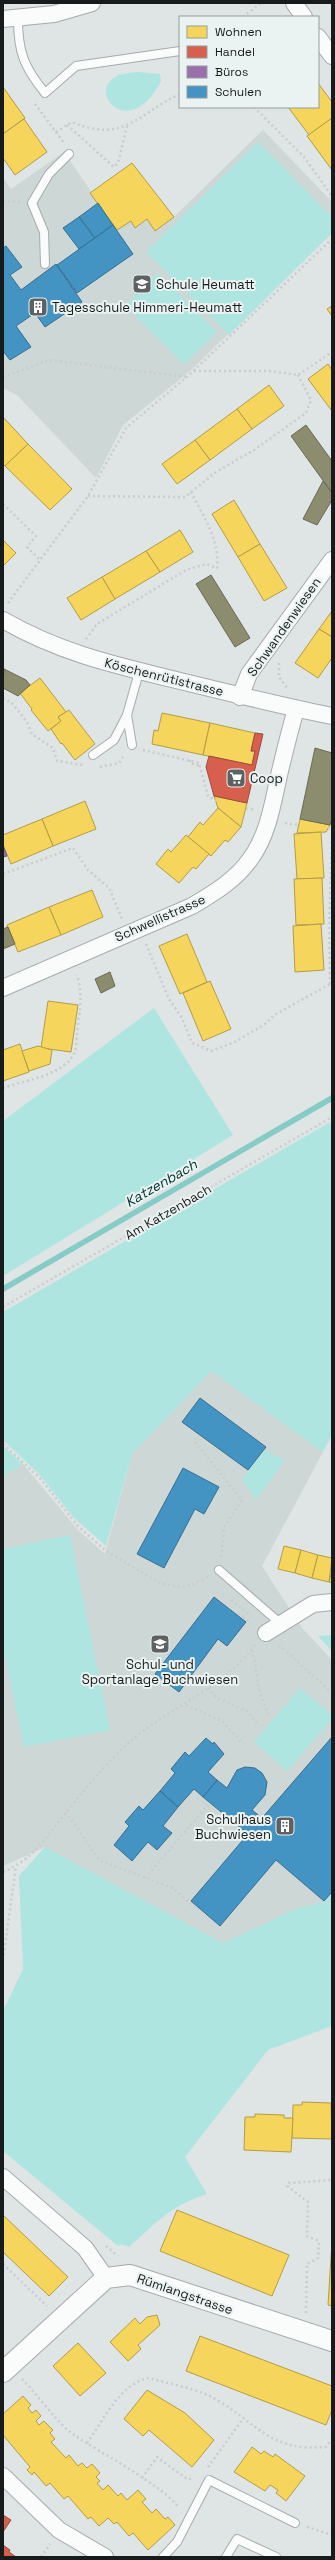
<svg xmlns="http://www.w3.org/2000/svg" width="335" height="2560" viewBox="0 0 335 2560" font-family="'Space Grotesk',sans-serif">
<style>
.built{fill:#ccd7d6}
.green{fill:#afe5e1}
.homes{fill:#f6d55c;stroke:#b39d48}
.shops{fill:#d6604d;stroke:#9d4b3e}
.offices{fill:#9970ab;stroke:#725680}
.schools{fill:#4393c3;stroke:#366f91}
.industry{fill:#8c8c6e;stroke:#696a55}
.lines{fill:none;stroke-linecap:round;stroke-linejoin:round}
.stream{stroke:#85cbc6;stroke-width:5.5}
.service-casing{stroke:#a7abab;stroke-width:10}
.minor-casing{stroke:#a7abab;stroke-width:18}
.tertiary-casing{stroke:#a7abab;stroke-width:22}
.path{stroke:#cbcccc;stroke-width:2.5;stroke-dasharray:2 3;stroke-linecap:butt}
.service{stroke:#fafbfb;stroke-width:8}
.minor{stroke:#fafbfb;stroke-width:16}
.tertiary{stroke:#fafbfb;stroke-width:20}
.labels{text-anchor:middle;dominant-baseline:central;stroke-width:4;stroke-linejoin:round;paint-order:stroke}
.poi-label{font-size:13px;fill:#181b1b;stroke:#eaf3f2;text-anchor:start}
.street-label{font-size:13px;fill:#181b1b;stroke:#eaf3f2}
.water-label{font-size:14px;font-style:italic;fill:#01322f;stroke:#eaf3f2}
</style>
<rect width="100%" height="100%" fill="#dfe4e4"/>
<!-- built -->
<g class="built">
<path d="M263 130 332 202V233L189 372 123 425 96 478 17 395 3 388V178L11 189 64 152 117 230 131 221 136 228 147 219 155 231 174 217Z"/>
<path d="M211 1371 323 1452 262 1566 302 1628 332 1660V1893L324 1902 298 1908 224 1944 45 1847 3 1866V1476L23 1464 78 1530 105 1554 132 1454Z"/>
</g>
<!-- green -->
<g class="green">
<path d="M138 72 160 74 161 81C131 141 88 94 114 78 120 73 130 73 138 72Z"/>
<path d="M258 142 332 217V233L229 335 146 252Z"/>
<path d="M158 273 217 332 184 364 125 306Z"/>
<path d="M154 1008 233 1135 3 1276V1121Z"/>
<path d="M332 1121V1435L323 1452 211 1371 132 1454 106 1546 74 1518 40 1475 3 1440V1312Z"/>
<path d="M3 1446 23 1464 3 1476Z"/>
<path d="M264 1450 285 1460 256 1500 242 1479Z"/>
<path d="M70 1535 110 1730 24 1747 3 1647V1549Z"/>
<path d="M332 1635V1651L318 1636Z"/>
<path d="M300 1688 332 1715V1719L287 1771 254 1742Z"/>
<path d="M45 1847 223 1943 298 1908 324 1902 332 1893V2026L268 2050 185 2157 207 2194C171 2205 156 2223 129 2247L121 2244 118 2246 3 2151V2011L23 1969 19 1876Z"/>
</g>
<!-- homes -->
<g class="homes">
<path d="M318 83 332 102V118L309 135 288 107H318Z"/>
<path d="M3 87 25 118 3 134Z"/>
<path d="M332 118V170L307 136Z"/>
<path d="M24 119 47 152 15 175 3 158V134Z"/>
<path d="M132 163 174 217 155 231 147 219 135 228 131 221 117 230 90 193Z"/>
<path d="M332 306V316L327 309Z"/>
<path d="M328 364 332 370V411L308 379Z"/>
<path d="M269 385 284 406 252 429 237 409Z"/>
<path d="M237 409 252 429 210 460 195 440Z"/>
<path d="M3 417 28 444 5 466 3 464Z"/>
<path d="M195 440 210 460 177 484 162 464Z"/>
<path d="M28 444 72 489 50 510 5 466Z"/>
<path d="M234 500 260 544 238 557 212 514Z"/>
<path d="M180 530 193 552 160 572 146 551Z"/>
<path d="M3 540 16 553 3 566Z"/>
<path d="M260 544 287 588 264 601 238 557Z"/>
<path d="M146 551 160 572 115 599 102 577Z"/>
<path d="M102 577 115 599 81 620 67 598Z"/>
<path d="M332 611V637L319 629Z"/>
<path d="M319 629 332 637V658L318 678 295 663Z"/>
<path d="M40 678 66 712 58 717 61 721 48 731 31 710 32 709 20 693Z"/>
<path d="M69 710 95 744 75 760 62 743 61 744 51 729 61 721 58 717Z"/>
<path d="M162 713 210 723 203 755 152 744 154 730 158 731Z"/>
<path d="M210 723 255 733 251 751H255L252 765 203 755Z"/>
<path d="M214 796 247 803 241 827 218 808Z"/>
<path d="M85 801 96 829 53 846 42 819Z"/>
<path d="M218 808 241 827 228 842 225 840 211 856 188 837 200 822 203 825Z"/>
<path d="M42 819 53 846 11 864 3 845V835Z"/>
<path d="M300 819 330 825 326 832 297 833Z"/>
<path d="M321 832 324 878 297 879 294 834Z"/>
<path d="M186 835 209 854 196 869 193 867 179 883 156 864 168 849 171 852Z"/>
<path d="M322 878 324 924 296 925 294 879Z"/>
<path d="M92 890 103 917 61 935 49 907Z"/>
<path d="M49 907 61 935 18 952 7 925Z"/>
<path d="M321 924 324 970 295 972 293 926Z"/>
<path d="M187 934 207 982 180 994 159 946Z"/>
<path d="M210 981 231 1029 203 1041 183 993Z"/>
<path d="M48 1001 78 1005 71 1052 41 1048Z"/>
<path d="M20 1044 29 1072 3 1081V1050Z"/>
<path d="M38 1046 52 1050 50 1064 29 1071 22 1051Z"/>
<path d="M284 1546 301 1550 295 1573 278 1569Z"/>
<path d="M301 1550 318 1555 312 1578 295 1573Z"/>
<path d="M318 1555 332 1558 329 1582 312 1578Z"/>
<path d="M332 1570V1583L329 1582Z"/>
<path d="M302 2102 331 2103 332 2139 292 2138 293 2105H302Z"/>
<path d="M255 2114 284 2115V2118H293L291 2152 244 2150 245 2117H255Z"/>
<path d="M177 2210 289 2255 272 2296 160 2251Z"/>
<path d="M3 2215 68 2277 49 2296 3 2252Z"/>
<path d="M332 2242V2306L328 2305Z"/>
<path d="M157 2315 160 2325 138 2345 141 2349 128 2361 110 2342 135 2318 140 2324 147 2317Z"/>
<path d="M200 2336 332 2386V2410L326 2425 186 2371Z"/>
<path d="M78 2343 106 2373 80 2396 53 2366Z"/>
<path d="M147 2390 185 2413 214 2440 192 2467 149 2430 143 2436 124 2419Z"/>
<path d="M23 2396 31 2405 28 2408 32 2413 36 2410 41 2416 36 2421 39 2425 44 2421 53 2430 50 2433 55 2439 51 2442 66 2458 69 2455 78 2466 82 2463 87 2468 92 2464 100 2473 96 2477 100 2481 97 2483 103 2490 108 2485 118 2496 121 2493 127 2500 138 2490 146 2499 142 2502 152 2513 156 2509 165 2519 168 2517 175 2525 148 2550 133 2533 129 2536 117 2522 114 2524 108 2518 99 2526 91 2517 88 2519 68 2496 64 2499 50 2483 46 2486 34 2472 32 2475 27 2470 30 2467 3 2435V2414Z"/>
<path d="M252 2447 261 2454 264 2451 273 2457 275 2454 305 2476 286 2501 276 2493 278 2490 270 2485 265 2491 234 2472Z"/>
</g>
<!-- shops -->
<g class="shops">
<path d="M255 733 263 734 247 803 214 796 206 767 209 756 252 765 255 751H251Z"/>
<path d="M3 2515 11 2520 3 2532Z"/>
<path d="M3 2545 10 2550 9 2552 16 2557H3Z"/>
</g>
<!-- offices -->
<path class="offices" d="M3 845 7 856 3 857Z"/>
<!-- schools -->
<g class="schools">
<path d="M98 203 113 225 95 238 79 217Z"/>
<path d="M79 217 95 238 79 249 63 228Z"/>
<path d="M113 225 133 254 77 293 57 265Z"/>
<path d="M6 246 22 267 10 275 21 290 56 264 82 302 45 327 35 313 16 326 31 347 10 360 3 351V248Z"/>
<path d="M200 1398 266 1447 248 1470 182 1422Z"/>
<path d="M183 1468 219 1487 204 1514 195 1509 164 1568 137 1554Z"/>
<path d="M214 1597 246 1622 227 1646 218 1639 179 1692 155 1674Z"/>
<path d="M332 1737V1892L324 1901 276 1860 220 1926 191 1901 248 1834 203 1797 217 1780 227 1788 237 1770 245 1767 255 1768 262 1773 267 1782 265 1795 252 1810 262 1818Z"/>
<path d="M206 1738 213 1744 214 1742 224 1754 208 1772 217 1780 203 1797 194 1789 178 1807 160 1791 175 1773 171 1769 185 1752 189 1756Z"/>
<path d="M160 1791 178 1807 163 1826 172 1833 157 1850 148 1842 132 1861 114 1845 129 1826 125 1822 139 1806 143 1810Z"/>
</g>
<!-- industry -->
<g class="industry">
<path d="M306 425 332 461V493L291 436Z"/>
<path d="M323 481 332 493V500L317 525 303 519Z"/>
<path d="M211 575 250 638 235 647 196 584Z"/>
<path d="M4 669 26 680 30 685 18 696 3 688Z"/>
<path d="M315 748 332 753V819L330 825 300 819Z"/>
<path d="M8 927 15 944 3 949V929Z"/>
<path d="M110 972 115 986 101 993 95 979Z"/>
</g>
<g class="lines">
<!-- stream -->
<path class="stream" d="M3 1289 332 1098"/>
<defs>
<g id="service">
<path d="M18 19C18 52 24 67 45 93L76 66 180 51"/>
<path d="M45 264 44 232 32 203 49 174 69 154"/>
<path d="M132 745 127 715 139 672"/>
<path d="M93 755 114 740 127 715"/>
<path d="M219 1570 281 1624"/>
<path d="M163 2557 177 2542 209 2480 295 2523"/>
<path d="M226 2557 237 2539 276 2557"/>
</g>
<g id="minor">
<path d="M294 3 304 17"/>
<path d="M3 19 54 14 92 3"/>
<path d="M318 37 332 56"/>
<path d="M3 620C59 652 110 664 172 679 225 692 278 705 332 716"/>
<path d="M240 697 249 674 332 560"/>
<path d="M3 988 192 906C214 893 236 880 251 858 269 833 273 801 280 771 285 750 290 730 296 709"/>
<path d="M266 1633 313 1604 332 1602"/>
<path d="M3 2177 85 2248 106 2278"/>
<path d="M3 2476 59 2530 105 2557"/>
</g>
<path id="tertiary" d="M3 2372 106 2278 130 2275 332 2341"/>
</defs>
<!-- service casing -->
<use href="#service" class="service-casing"/>
<!-- minor casing -->
<use href="#minor" class="minor-casing"/>
<!-- tertiary casing -->
<use href="#tertiary" class="tertiary-casing"/>
<!-- path -->
<g class="path">
<path d="M243 17 261 3"/>
<path d="M35 104 64 143"/>
<path d="M254 107 304 157 332 196"/>
<path d="M67 125 114 167 118 163 127 126"/>
<path d="M56 132 72 122C124 144 137 114 180 94"/>
<path d="M3 201 20 202"/>
<path d="M194 371H269L298 375 332 352"/>
<path d="M3 377 49 360 187 377"/>
<path d="M88 496 185 497 216 472 254 450 306 413 311 400 298 375"/>
<path d="M3 504 36 536 27 547 39 559"/>
<path d="M8 603 88 496 126 428 187 377 332 239"/>
<path d="M86 639 97 624 186 570 206 564 217 568C220 540 203 516 191 492"/>
<path d="M279 663V677L288 689"/>
<path d="M3 698 12 703 27 722 32 734 53 748 57 761 83 765"/>
<path d="M143 750 199 763 208 796 216 801"/>
<path d="M190 760V763L200 766"/>
<path d="M100 767 119 763 124 755"/>
<path d="M246 808 255 810"/>
<path d="M285 823 299 825"/>
<path d="M328 828 332 829"/>
<path d="M3 874 73 848 88 870 109 888 122 919"/>
<path d="M146 944 169 999 182 1018 192 1043 211 1051 235 1042 265 1024 276 1014 332 983"/>
<path d="M330 984 329 928 332 838"/>
<path d="M3 1088C25 1080 62 1076 74 1054 78 1045 76 1033 78 1023 81 1006 82 991 77 975"/>
<path d="M3 1307 332 1117"/>
<path d="M195 1442 242 1500 224 1527 221 1557"/>
<path d="M3 1444 40 1478 78 1526 106 1551 160 1583 178 1587 191 1585 209 1576"/>
<path d="M231 1600 247 1613 244 1617 251 1624"/>
<path d="M238 1613 244 1617"/>
<path d="M279 1645 332 1693"/>
<path d="M252 1650C258 1672 257 1694 269 1714"/>
<path d="M208 1688 217 1698 247 1711 259 1726"/>
<path d="M186 1705 222 1721 243 1744"/>
<path d="M66 1812 99 1860 173 1888 198 1910"/>
<path d="M3 1872C34 1859 45 1838 66 1813 83 1791 101 1770 120 1751 161 1710 220 1692 255 1645"/>
<path d="M145 1878 210 1803"/>
<path d="M3 1960 16 1866"/>
<path d="M106 2246 118 2256"/>
<path d="M3 2264 47 2306"/>
<path d="M306 2313 307 2264 318 2258 319 2241 307 2236 308 2202 287 2186 289 2183 332 2180"/>
<path d="M22 2379C38 2395 56 2422 74 2435 99 2452 164 2486 179 2508"/>
<path d="M87 2443C103 2421 120 2383 149 2378 169 2384 200 2389 217 2400 258 2424 270 2452 326 2447L332 2439"/>
<path d="M208 2467 243 2419"/>
<path d="M142 2478 157 2457 187 2479H194"/>
<path d="M307 2527 332 2535"/>
<path d="M41 2557 50 2544"/>
</g>
<!-- service -->
<use href="#service" class="service"/>
<!-- minor -->
<use href="#minor" class="minor"/>
<!-- tertiary -->
<use href="#tertiary" class="tertiary"/>
</g>
<!-- icons -->
<defs>
<symbol id="school-square" viewBox="-11 -11 22 22"><rect x="-9" y="-9" width="18" height="18" rx="4" fill="#5e6161" stroke="#eaf3f2"/><path d="M0-5L7-2L0 1L-7-2ZM-4 1L0 2.5L4 1V4Q0 6-4 4Z" fill="#fff"/></symbol>
<symbol id="building-square" viewBox="-11 -11 22 22"><rect x="-9" y="-9" width="18" height="18" rx="4" fill="#5e6161" stroke="#eaf3f2"/><path d="M-4-6H4V6H1V3H-1V6H-4ZM-2.5-4.3h1.7v1.8h-1.7ZM.8-4.3h1.7v1.8H.8ZM-2.5-1h1.7V.8h-1.7ZM.8-1h1.7V.8H.8Z" fill="#fff"/></symbol>
<symbol id="supermarket-square" viewBox="-11 -11 22 22"><rect x="-9" y="-9" width="18" height="18" rx="4" fill="#5e6161" stroke="#eaf3f2"/><path d="M-6-5.5h2.5l.6 2H6L4.5 2H-2.5L-4.4-4H-6ZM-1.5 3.2a1.3 1.3 0 1 0 .1 0ZM3 3.2a1.3 1.3 0 1 0 .1 0Z" fill="#fff"/></symbol>
</defs>
<g fill-rule="evenodd">
<use href="#school-square" x="131" y="273" width="22" height="22"/>
<use href="#building-square" x="27" y="296" width="22" height="22"/>
<use href="#supermarket-square" x="225" y="767" width="22" height="22"/>
<use href="#school-square" x="149" y="1633" width="22" height="22"/>
<use href="#building-square" x="274" y="1815" width="22" height="22"/>
</g>
<g class="labels">
<!-- poi labels -->
<g class="poi-label">
<text x="156" y="284">Schule Heumatt</text>
<text x="52" y="307">Tagesschule Himmeri-Heumatt</text>
<text x="250" y="778">Coop</text>
<text x="160" y="1664" text-anchor="middle">Schul- und<tspan x="160" dy="15">Sportanlage Buchwiesen</tspan></text>
<text x="271" y="1819" text-anchor="end">Schulhaus<tspan x="271" dy="15">Buchwiesen</tspan></text>
</g>
<!-- street labels -->
<g class="street-label">
<text transform="translate(284 627) rotate(-55)">Schwandenwiesen</text>
<text transform="translate(164 677) rotate(14)">Köschenrütistrasse</text>
<text transform="translate(160 918) rotate(-24)">Schwellistrasse</text>
<text transform="translate(168 1212) rotate(-30)">Am Katzenbach</text>
<text transform="translate(185 2294) rotate(19)">Rümlangstrasse</text>
</g>
<!-- water labels -->
<g class="water-label">
<text transform="translate(161 1183) rotate(-30)">Katzenbach</text>
</g>
</g>
<!-- border -->
<rect width="335" height="2560" fill="none" stroke="#181b1b" stroke-width="8"/>
<!-- legend -->
<rect x="179" y="16" width="140" height="92" fill="#eaf3f2" stroke="#969d9c"/>
<rect x="187" y="26" width="20" height="12" fill="#f6d55c" stroke="#969d9c"/>
<text x="215" y="36" font-size="12" fill="#181b1b">Wohnen</text>
<rect x="187" y="46" width="20" height="12" fill="#d6604d" stroke="#969d9c"/>
<text x="215" y="56" font-size="12" fill="#181b1b">Handel</text>
<rect x="187" y="66" width="20" height="12" fill="#9970ab" stroke="#969d9c"/>
<text x="215" y="76" font-size="12" fill="#181b1b">Büros</text>
<rect x="187" y="86" width="20" height="12" fill="#4393c3" stroke="#969d9c"/>
<text x="215" y="96" font-size="12" fill="#181b1b">Schulen</text>
</svg>
